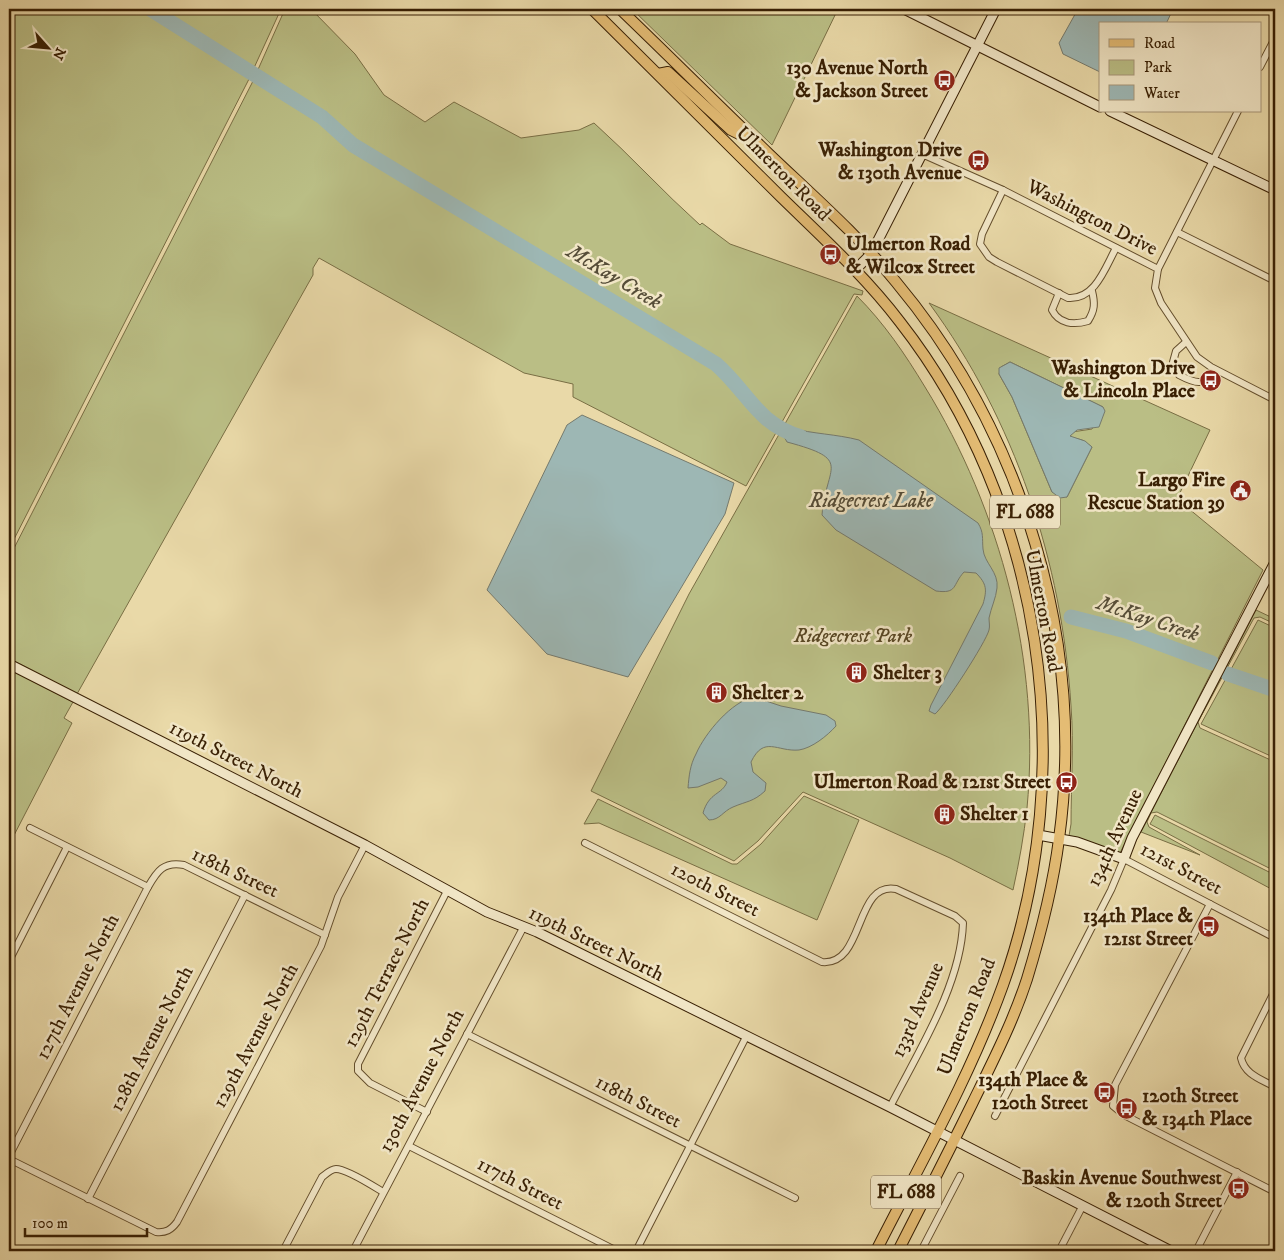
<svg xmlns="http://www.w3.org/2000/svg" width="1284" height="1260" viewBox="0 0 1284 1260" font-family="'IM FELL DW Pica',serif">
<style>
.green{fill:#babe85;stroke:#796e44;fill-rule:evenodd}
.water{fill:#9db7b4;stroke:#757a6d}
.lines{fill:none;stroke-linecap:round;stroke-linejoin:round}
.river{stroke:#9db7b4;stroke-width:15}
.street-casing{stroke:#644e2c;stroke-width:8}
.secondary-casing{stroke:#381f03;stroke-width:11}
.primary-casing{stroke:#381f03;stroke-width:12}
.street{stroke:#f1e6c6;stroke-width:6}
.secondary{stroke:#f1e6c6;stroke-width:9}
.primary{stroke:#e4bc74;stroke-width:10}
.labels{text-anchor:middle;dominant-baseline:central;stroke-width:5;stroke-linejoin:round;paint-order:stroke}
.shield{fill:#f1e6c6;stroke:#705b3e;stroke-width:1}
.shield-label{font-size:19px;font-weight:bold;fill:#381f03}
.poi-label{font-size:20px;font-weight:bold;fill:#381f03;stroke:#f1e6c6;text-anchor:end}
.street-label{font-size:20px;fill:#381f03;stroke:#f1e6c6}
.park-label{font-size:20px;font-style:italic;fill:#584724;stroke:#f1e6c6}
.water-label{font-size:21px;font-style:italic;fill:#564d38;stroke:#f1e6c6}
</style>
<rect width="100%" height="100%" fill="#e9d9a8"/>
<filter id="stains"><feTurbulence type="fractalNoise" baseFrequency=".004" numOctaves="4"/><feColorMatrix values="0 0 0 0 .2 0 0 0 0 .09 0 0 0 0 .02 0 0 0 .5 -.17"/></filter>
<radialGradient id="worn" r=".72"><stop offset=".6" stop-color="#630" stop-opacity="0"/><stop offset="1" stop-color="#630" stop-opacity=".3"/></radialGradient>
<!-- green -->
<g class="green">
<path d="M9 9H281L248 81 9 549Z"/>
<path d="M285 9H311L355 54 384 95 425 122 454 102 521 138 579 130 594 123C631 156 663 192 700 225L702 223 730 244 863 291 862 295 854 294 746 486 573 397V384L524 373 319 258 313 268V275L77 694 9 659V558L252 83Z"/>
<path d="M632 9H838L772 145Z"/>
<path d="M857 296C884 323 905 354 925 387 1001 510 1041 663 1027 808 1024 835 1019 863 1013 890L950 858 803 792 758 841 734 861 591 791 689 594Z"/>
<path d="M929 303 1210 430 1177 499 1263 570 1120 853 1069 836 1071 824C1071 785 1074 745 1071 706 1062 562 1015 420 929 303ZM1010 362 1103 407 1092 429 1072 432 1070 437 1082 440 1092 447 1067 497 1052 492 1012 397 999 374 1001 367Z"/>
<path d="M1256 610 1275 619V624L1260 617 1254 618 1198 722 1200 728 1275 762V871L1157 812 1151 813 1147 822 1149 827 1200 855 1141 832Z"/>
<path d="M1258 620 1275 628V758L1201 724Z"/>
<path d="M9 669 73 702 64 718 72 723 9 845Z"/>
<path d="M804 796 859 820 817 920 599 823 584 824 598 799 732 864H737L761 844Z"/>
<path d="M1155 815 1275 875V891L1150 824Z"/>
</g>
<!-- water -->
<g class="water">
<path d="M1078 9H1173L1166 24H1100V72L1063 54 1059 43Z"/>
<path d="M1010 362 1095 403 1103 407 1105 411 1099 427 1077 430 1070 436 1085 441 1092 447 1067 497 1060 498 1052 492 1012 397 999 374V368Z"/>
<path d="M582 415 734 483 725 514 628 677 547 654 487 590 567 425Z"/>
<path d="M791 428C813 434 836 434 859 440L978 523C984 533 982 538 983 549 984 563 999 572 997 588 996 598 991 608 989 618 989 622 990 626 989 630 986 642 944 707 935 714L929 711 931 705 983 604C987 590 987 584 976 573L964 572C952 585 958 594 936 591L836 530 822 515C826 465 854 460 787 442L781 431Z"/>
<path d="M754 697 781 706 826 715 835 721 836 726C827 736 812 748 799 750 777 752 764 735 751 762L753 772 766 783 765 791C753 802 747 801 733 807 723 811 720 820 709 820L703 813C709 792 722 795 727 782L721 778 698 787 688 788C689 776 690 765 696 754 705 733 732 701 754 697Z"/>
</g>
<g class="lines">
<!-- river -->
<g class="river">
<path d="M150 9 322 117 353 145 716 364C749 393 756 423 801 437"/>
<path d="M1071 617 1126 631 1212 663"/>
<path d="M1228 674 1275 690"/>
</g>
<defs>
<g id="street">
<path d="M1260 67 1275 38"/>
<path d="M922 154 1003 190 1158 269 1155 288 1161 303 1197 357 1211 367 1275 400"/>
<path d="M1003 190 982 234 980 244 989 257 997 262 1068 298C1095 300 1105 268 1116 248"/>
<path d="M1177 232 1275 281"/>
<path d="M1158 269 1238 111"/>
<path d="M1274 281 1273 296 1275 305"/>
<path d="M1059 293 1052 310C1059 324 1074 325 1088 321 1095 310 1095 303 1092 291"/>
<path d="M1186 342 1176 351 1173 362 1179 375C1196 384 1204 386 1217 371"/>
<path d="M30 828 148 887C157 871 164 861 184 865L325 935"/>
<path d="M585 843 822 962C865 966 854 881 896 889L955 916 963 923C961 985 918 1052 890 1107"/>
<path d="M1210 904 1115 1085 1113 1106 1124 1115 1275 1192"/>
<path d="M9 961 67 847"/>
<path d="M1275 990 1241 1058C1245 1075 1261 1079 1275 1087"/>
<path d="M467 1034 795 1198"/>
<path d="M427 1112 370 1083 358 1071V1064L447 891"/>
<path d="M995 1116 1111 890 1124 859 1275 938"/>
<path d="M409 1146 617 1251"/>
<path d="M9 1156 148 887"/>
<path d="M9 1159 156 1232C166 1233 171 1230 177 1222L321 946 338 897 365 845"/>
<path d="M88 1199 245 895"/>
<path d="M283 1251 322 1177C326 1174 331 1169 336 1169 347 1169 373 1186 383 1192"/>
<path d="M353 1251 523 928"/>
<path d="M636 1251 746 1037"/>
<path d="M921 1251 960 1176"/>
<path d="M1059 1251 1082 1207"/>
<path d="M1196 1251 1237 1172"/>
</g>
<g id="secondary">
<path d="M904 9 1100 107"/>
<path d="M1110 111 1275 190"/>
<path d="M855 270 871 254 996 9"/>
<path d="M9 664 365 845 487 912 537 932 890 1107 1171 1251"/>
<path d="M1038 835 1077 842 1124 859 1132 838 1275 562"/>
</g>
<g id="primary">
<path d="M592 9C655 71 718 134 781 197 822 237 865 276 900 322 1043 505 1081 767 1003 985 970 1077 920 1164 876 1251"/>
<path d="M620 9C670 57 719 106 769 154 813 196 858 235 896 282 1023 434 1086 641 1059 839 1053 886 1041 933 1027 979 1013 1022 992 1063 972 1104 948 1153 923 1202 898 1251"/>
<path d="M658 74 668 72 731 130 749 139"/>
</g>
</defs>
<!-- street casing -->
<use href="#street" class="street-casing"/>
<!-- secondary casing -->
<use href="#secondary" class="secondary-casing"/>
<!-- primary casing -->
<use href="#primary" class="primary-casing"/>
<!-- street -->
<use href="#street" class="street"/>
<!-- secondary -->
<use href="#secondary" class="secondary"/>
<!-- primary -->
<use href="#primary" class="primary"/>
</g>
<!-- icons -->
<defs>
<symbol id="bus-disc" viewBox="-11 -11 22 22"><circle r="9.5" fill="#8f2418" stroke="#f1e6c6"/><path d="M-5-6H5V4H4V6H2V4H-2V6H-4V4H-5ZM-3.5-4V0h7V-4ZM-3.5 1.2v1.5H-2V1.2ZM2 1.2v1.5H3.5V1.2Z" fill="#fff"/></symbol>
<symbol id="civic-disc" viewBox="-11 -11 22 22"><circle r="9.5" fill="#8f2418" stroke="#f1e6c6"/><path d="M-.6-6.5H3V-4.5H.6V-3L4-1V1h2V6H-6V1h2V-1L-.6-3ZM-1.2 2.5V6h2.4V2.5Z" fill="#fff"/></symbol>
<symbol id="building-disc" viewBox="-11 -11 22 22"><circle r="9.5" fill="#8f2418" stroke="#f1e6c6"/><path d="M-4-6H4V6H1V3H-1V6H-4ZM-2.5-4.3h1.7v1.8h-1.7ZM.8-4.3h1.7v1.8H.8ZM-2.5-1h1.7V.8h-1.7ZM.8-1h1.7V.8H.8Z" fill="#fff"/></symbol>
</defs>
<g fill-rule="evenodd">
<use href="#bus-disc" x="932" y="68" width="25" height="25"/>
<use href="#bus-disc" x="966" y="148" width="25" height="25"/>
<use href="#bus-disc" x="818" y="242" width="25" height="25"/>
<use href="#bus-disc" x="1198" y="368" width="25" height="25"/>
<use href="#civic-disc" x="1228" y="478" width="25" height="25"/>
<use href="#building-disc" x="844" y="660" width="25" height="25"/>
<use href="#building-disc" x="704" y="680" width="25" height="25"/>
<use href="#bus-disc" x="1054" y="770" width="25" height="25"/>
<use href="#building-disc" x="932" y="802" width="25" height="25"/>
<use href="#bus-disc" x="1196" y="914" width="25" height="25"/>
<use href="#bus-disc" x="1092" y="1080" width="25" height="25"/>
<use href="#bus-disc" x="1114" y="1096" width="25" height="25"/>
<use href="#bus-disc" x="1226" y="1176" width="25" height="25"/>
</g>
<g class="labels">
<!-- shield labels -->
<g class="shield">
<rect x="990" y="495.5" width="70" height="33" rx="4"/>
<rect x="871" y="1175.5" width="70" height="33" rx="4"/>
</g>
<g class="shield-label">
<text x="1025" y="512">FL 688</text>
<text x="906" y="1192">FL 688</text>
</g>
<!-- poi labels -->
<g class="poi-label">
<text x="928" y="68">130 Avenue North<tspan x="928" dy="23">&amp; Jackson Street</tspan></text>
<text x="962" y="150">Washington Drive<tspan x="962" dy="23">&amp; 130th Avenue</tspan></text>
<text x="846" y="244" text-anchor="start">Ulmerton Road<tspan x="846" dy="23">&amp; Wilcox Street</tspan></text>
<text x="1195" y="368">Washington Drive<tspan x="1195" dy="23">&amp; Lincoln Place</tspan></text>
<text x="1225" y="480">Largo Fire<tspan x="1225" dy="23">Rescue Station 39</tspan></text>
<text x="873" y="673" text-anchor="start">Shelter 3</text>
<text x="732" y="693" text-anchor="start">Shelter 2</text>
<text x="1051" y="782">Ulmerton Road &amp; 121st Street</text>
<text x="960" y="814" text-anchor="start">Shelter 1</text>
<text x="1193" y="916">134th Place &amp;<tspan x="1193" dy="23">121st Street</tspan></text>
<text x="1088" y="1080">134th Place &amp;<tspan x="1088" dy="23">120th Street</tspan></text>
<text x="1142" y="1096" text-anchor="start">120th Street<tspan x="1142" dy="23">&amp; 134th Place</tspan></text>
<text x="1222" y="1178">Baskin Avenue Southwest<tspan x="1222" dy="23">&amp; 120th Street</tspan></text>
</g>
<!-- street labels -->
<g class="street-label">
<text transform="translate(783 174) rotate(45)">Ulmerton Road</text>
<text transform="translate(1092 218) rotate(27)">Washington Drive</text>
<text transform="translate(1043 611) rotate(79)">Ulmerton Road</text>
<text transform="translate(236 760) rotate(27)">119th Street North</text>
<text transform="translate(1115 838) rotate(-65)">134th Avenue</text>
<text transform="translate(1181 869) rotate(28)">121st Street</text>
<text transform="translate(235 873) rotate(25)">118th Street</text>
<text transform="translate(715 890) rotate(27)">120th Street</text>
<text transform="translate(596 944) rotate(26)">119th Street North</text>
<text transform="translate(387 973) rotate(-63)">129th Terrace North</text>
<text transform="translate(78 987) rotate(-63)">127th Avenue North</text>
<text transform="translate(918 1010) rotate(-66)">133rd Avenue</text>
<text transform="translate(967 1017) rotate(-68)">Ulmerton Road</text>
<text transform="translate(256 1036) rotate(-62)">129th Avenue North</text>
<text transform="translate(152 1039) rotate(-63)">128th Avenue North</text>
<text transform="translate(422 1081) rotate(-62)">130th Avenue North</text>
<text transform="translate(638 1102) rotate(27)">118th Street</text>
<text transform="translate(520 1184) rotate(27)">117th Street</text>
</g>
<!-- park labels -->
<g class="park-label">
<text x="853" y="636">Ridgecrest Park</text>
</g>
<!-- water labels -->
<g class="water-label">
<text transform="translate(614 277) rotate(31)">McKay Creek</text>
<text x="871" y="501">Ridgecrest Lake</text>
<text transform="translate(1148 619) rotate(18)">McKay Creek</text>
</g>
</g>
<!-- margin -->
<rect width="1284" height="1260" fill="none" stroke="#e9d9a8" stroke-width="30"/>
<rect x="10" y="10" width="1264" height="1240" fill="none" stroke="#381f03" stroke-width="2.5"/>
<rect x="15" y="15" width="1254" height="1230" fill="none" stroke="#381f03"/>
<!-- legend -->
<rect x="1099" y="22" width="162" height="90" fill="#f1e6c6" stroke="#a79678"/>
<rect x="1109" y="39" width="25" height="8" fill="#e4bc74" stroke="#a79678"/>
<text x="1144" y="48" font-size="15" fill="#381f03">Road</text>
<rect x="1109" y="60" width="25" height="15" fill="#babe85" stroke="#a79678"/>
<text x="1144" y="72" font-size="15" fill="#381f03">Park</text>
<rect x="1109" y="85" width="25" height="15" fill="#9db7b4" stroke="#a79678"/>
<text x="1144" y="98" font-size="15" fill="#381f03">Water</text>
<!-- north arrow -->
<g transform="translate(48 48) rotate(117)" stroke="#f1e6c6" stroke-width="4" paint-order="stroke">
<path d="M0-4L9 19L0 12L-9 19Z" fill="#381f03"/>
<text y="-8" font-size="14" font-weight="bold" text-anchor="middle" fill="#381f03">N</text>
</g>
<!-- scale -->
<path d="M25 1228v8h122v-8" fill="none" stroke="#381f03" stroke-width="2.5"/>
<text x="32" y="1228" font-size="15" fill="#381f03" stroke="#f1e6c6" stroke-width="4" paint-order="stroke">100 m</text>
<rect width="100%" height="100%" filter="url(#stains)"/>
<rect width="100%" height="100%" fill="url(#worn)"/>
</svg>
